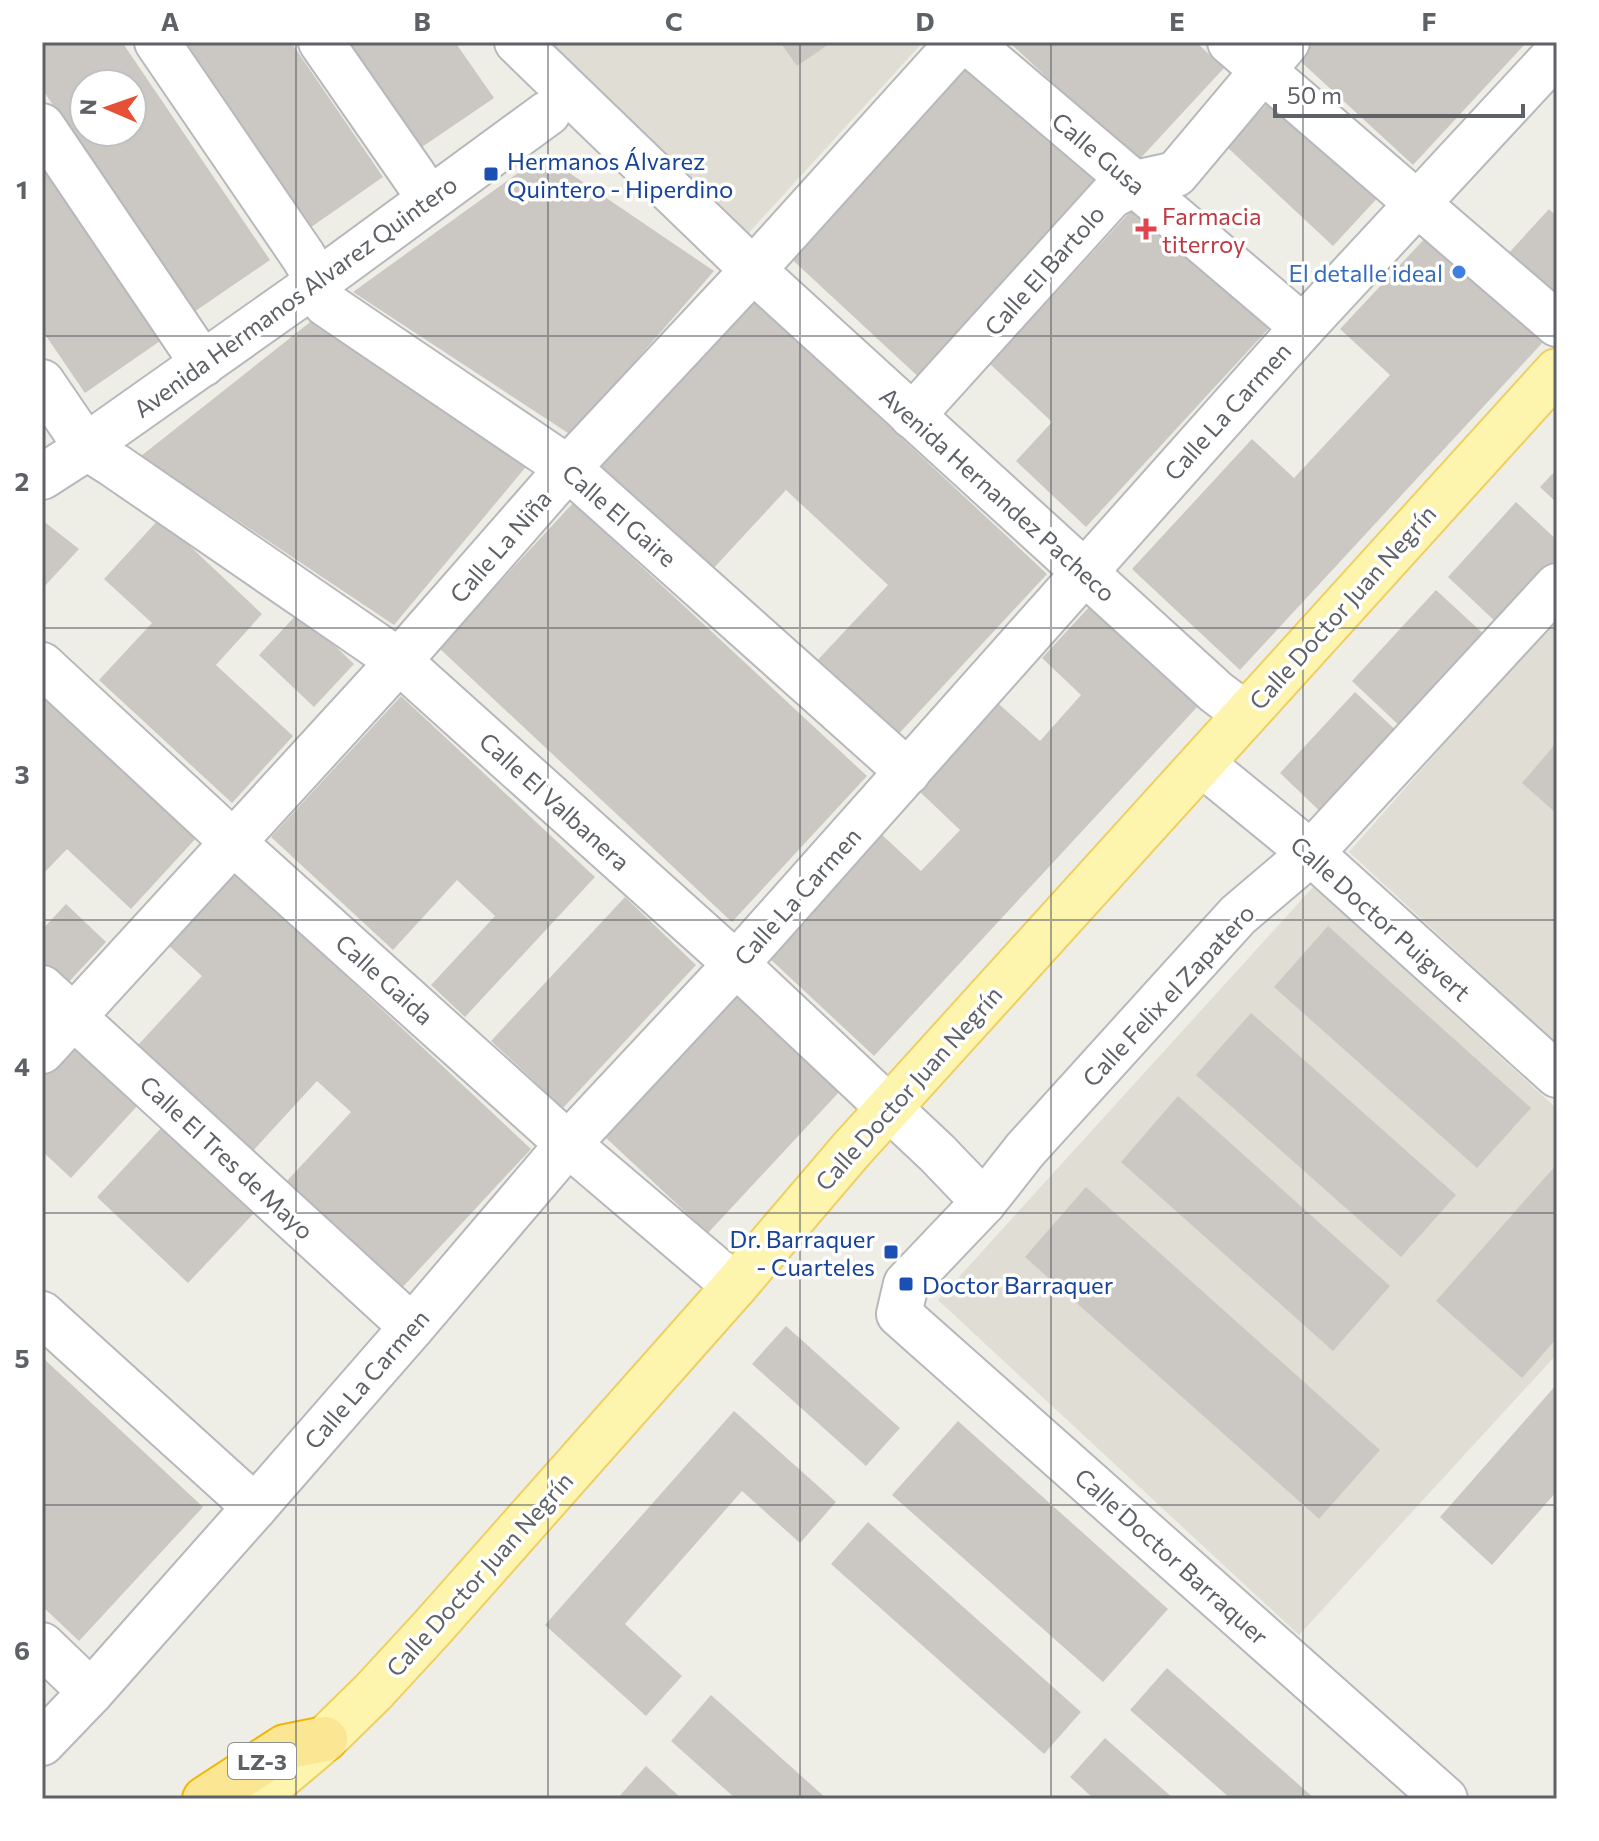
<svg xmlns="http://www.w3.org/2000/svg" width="1599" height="1841" viewBox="0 0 1599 1841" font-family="Commissioner,sans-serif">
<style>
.education{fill:#dfddd4}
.building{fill:#cbc8c3;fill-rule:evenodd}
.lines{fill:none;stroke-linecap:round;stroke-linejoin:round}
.minor-casing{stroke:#b6b8bc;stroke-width:48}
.major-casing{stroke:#eecf61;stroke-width:48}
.highway-casing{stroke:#efb507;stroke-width:48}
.minor{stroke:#fff;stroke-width:44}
.major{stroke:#fdf5ae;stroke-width:44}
.highway{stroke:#fae693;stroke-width:44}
.grid{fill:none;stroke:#5e6166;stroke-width:2;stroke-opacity:0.55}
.transit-dot{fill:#1a4fb4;stroke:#fff;stroke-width:3}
.health-dot{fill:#e0444e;stroke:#fff;stroke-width:3}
.shop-dot{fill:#3f7fe0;stroke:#fff;stroke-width:3}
.labels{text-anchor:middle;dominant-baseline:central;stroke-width:7;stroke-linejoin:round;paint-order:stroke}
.shield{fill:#fff;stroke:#8e9094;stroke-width:2}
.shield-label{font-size:22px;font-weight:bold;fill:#5e6166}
.street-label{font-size:24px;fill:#5e6166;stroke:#fff}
.transit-label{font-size:24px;fill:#164399;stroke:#fff;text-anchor:start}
.health-label{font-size:24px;fill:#be3a42;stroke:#fff;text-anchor:start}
.shop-label{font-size:24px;fill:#366cbe;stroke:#fff;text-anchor:end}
.neatline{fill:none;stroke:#5e6166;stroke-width:3}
.grid-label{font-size:26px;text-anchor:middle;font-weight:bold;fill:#5e6166}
</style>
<rect width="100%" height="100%" fill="#efeee6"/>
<!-- education -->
<g class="education">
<path d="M551 42H923L744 238 565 64Z"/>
<path d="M1557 616V1044L1349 852Z"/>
<path d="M1314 886 1557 1109V1354L1299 1635 938 1300Z"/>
</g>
<!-- building -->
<g class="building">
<path d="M42 42H122L270 260 194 312 42 89ZM84 84H132V132H84Z"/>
<path d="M179 42H291L383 177 307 230Z"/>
<path d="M347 42H455L494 98 419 149Z"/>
<path d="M780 42H832L797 66Z"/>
<path d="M1009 42H1196L1224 68 1137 162Z"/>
<path d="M1313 42H1527L1413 165 1298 59Z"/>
<path d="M966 55 1106 186 924 382 784 252Z"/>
<path d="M1277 93 1383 192 1333 246 1227 147Z"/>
<path d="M543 155 714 271 571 435 353 292Z"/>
<path d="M42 161 163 339 85 393 42 330Z"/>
<path d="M1138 203 1270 327 1086 527 1016 461 1052 422 990 364Z"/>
<path d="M1549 209 1557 217V303L1506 256Z"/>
<path d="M1429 234 1544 341 1240 670 1132 569 1252 439 1294 478 1390 375 1340 329Z"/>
<path d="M753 299 1047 574 893 740 813 665 888 585 786 490 712 570 599 465Z"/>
<path d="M314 319 530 462 394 625 141 456Z"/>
<path d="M1557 469V503L1540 487Z"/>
<path d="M1516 502 1557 540V558L1497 623 1448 577Z"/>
<path d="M573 503 867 776 732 922 439 648Z"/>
<path d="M160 518 262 614 216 665 293 736 232 803 99 680 152 623 104 579Z"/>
<path d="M42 520 79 549 42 589Z"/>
<path d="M1436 590 1487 637 1403 729 1352 681Z"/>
<path d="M1090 606 1198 706 874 1056 767 956 880 833 921 871 960 830 919 791 999 704 1040 741 1081 695 1042 658Z"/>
<path d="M299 612 354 664 314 707 259 655Z"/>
<path d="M1355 692 1401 735 1326 817 1280 773Z"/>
<path d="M42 694 198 836 131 909 67 849 42 875Z"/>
<path d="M401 696 595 877 465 1017 431 985 495 916 457 880 393 950 271 837Z"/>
<path d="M1557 742V814L1522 783Z"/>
<path d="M233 870 531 1149 400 1290 285 1183 351 1112 317 1081 252 1152 138 1045 202 976 166 943Z"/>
<path d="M625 897 696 965 563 1108 491 1041Z"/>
<path d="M66 904 106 942 66 985 42 963V930Z"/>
<path d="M1328 926 1531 1108 1477 1168 1274 987Z"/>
<path d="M737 995 840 1091 708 1233 605 1137Z"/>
<path d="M1251 1013 1456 1195 1401 1257 1196 1075Z"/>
<path d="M71 1043 138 1105 71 1178 42 1151V1075Z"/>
<path d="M1178 1096 1390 1286 1333 1351 1121 1162Z"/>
<path d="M163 1126 255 1212 188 1283 97 1197Z"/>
<path d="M1557 1164V1338L1522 1378 1436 1301Z"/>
<path d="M1086 1187 1380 1450 1319 1519 1025 1257Z"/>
<path d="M786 1326 900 1428 866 1466 752 1364Z"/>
<path d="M42 1357 203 1507 79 1641 42 1606Z"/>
<path d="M1557 1384V1491L1492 1565 1440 1517Z"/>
<path d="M734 1411 836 1502 800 1543 742 1491 625 1624 682 1676 646 1716 545 1625Z"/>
<path d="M958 1421 1168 1609 1103 1682 892 1495Z"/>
<path d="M868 1522 1081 1712 1044 1754 831 1564Z"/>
<path d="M1167 1668 1315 1799H1231L1130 1710Z"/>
<path d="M711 1695 827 1799H736L671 1741Z"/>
<path d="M1105 1738 1174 1799H1094L1070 1777Z"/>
<path d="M646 1766 682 1799H617Z"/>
</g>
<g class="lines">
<defs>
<g id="minor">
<path d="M157 42 303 256 318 281 326 304 568 468 908 772"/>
<path d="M321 42 430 199"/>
<path d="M517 42 753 270 1216 692 1245 714"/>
<path d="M968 42 1303 327"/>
<path d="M1230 42 1557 324"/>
<path d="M42 126 203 364"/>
<path d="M42 382 87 448 114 465 399 661 736 964 937 1153 984 1202"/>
<path d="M912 416 1111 196 1136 183 1176 174 1287 42"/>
<path d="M42 477 87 448 107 431 301 294 548 113"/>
<path d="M42 665 234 843 568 1144 735 1286"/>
<path d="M1202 764 1311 853 1557 1075"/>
<path d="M42 988 412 1327"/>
<path d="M42 1051 399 661 568 468 753 270 959 42"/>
<path d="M42 1314 255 1507"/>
<path d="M42 1645 91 1692"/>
<path d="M42 1743 91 1692 255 1507 412 1327 568 1144 736 964 1303 327 1557 53"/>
<path d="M1445 1799 899 1314 906 1284 984 1202 1025 1150 1238 915 1311 853 1557 586"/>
</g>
<path id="major" d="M254 1799 325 1739 373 1692 432 1628 735 1286 851 1150 1557 371"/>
<path id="highway" d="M205 1799 285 1747 325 1739"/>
</defs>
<!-- minor casing -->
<use href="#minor" class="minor-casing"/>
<!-- major casing -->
<use href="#major" class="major-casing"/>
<!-- highway casing -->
<use href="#highway" class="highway-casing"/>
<!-- minor -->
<use href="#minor" class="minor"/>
<!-- major -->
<use href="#major" class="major"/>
<!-- highway -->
<use href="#highway" class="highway"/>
</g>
<!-- grid -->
<path class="grid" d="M296 42V1799M548 42V1799M800 42V1799M1051 42V1799M1303 42V1799M42 336H1557M42 628H1557M42 920H1557M42 1213H1557M42 1505H1557"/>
<!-- markers -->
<g class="transit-dot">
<rect x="483" y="166" width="16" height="16" rx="4"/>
<rect x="883" y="1244" width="16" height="16" rx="4"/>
<rect x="898" y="1276" width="16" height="16" rx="4"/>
</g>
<path class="health-dot" d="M1142 217h8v8h8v8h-8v8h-8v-8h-8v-8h8z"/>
<circle class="shop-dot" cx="1459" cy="272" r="8"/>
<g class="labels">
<!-- shield labels -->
<rect class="shield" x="228" y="1743" width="68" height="36" rx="6"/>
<g class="shield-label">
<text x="262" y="1761">LZ-3</text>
</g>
<!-- street labels -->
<g class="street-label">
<text transform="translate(1099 153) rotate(40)">Calle Gusa</text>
<text transform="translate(1044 270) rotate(-48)">Calle El Bartolo</text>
<text transform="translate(295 296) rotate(-36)">Avenida Hermanos Alvarez Quintero</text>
<text transform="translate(1227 411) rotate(-48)">Calle La Carmen</text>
<text transform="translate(998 494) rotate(42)">Avenida Hernandez Pacheco</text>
<text transform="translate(620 515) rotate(41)">Calle El Gaire</text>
<text transform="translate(500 546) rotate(-49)">Calle La Niña</text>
<text transform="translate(1342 607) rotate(-48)">Calle Doctor Juan Negrín</text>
<text transform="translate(555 801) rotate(42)">Calle El Valbanera</text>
<text transform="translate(797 896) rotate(-48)">Calle La Carmen</text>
<text transform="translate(1381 918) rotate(42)">Calle Doctor Puigvert</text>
<text transform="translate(385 979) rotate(42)">Calle Gaida</text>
<text transform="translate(1168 995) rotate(-47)">Calle Felix el Zapatero</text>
<text transform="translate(908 1088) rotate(-48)">Calle Doctor Juan Negrín</text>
<text transform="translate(227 1157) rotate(43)">Calle El Tres de Mayo</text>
<text transform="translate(366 1379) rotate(-49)">Calle La Carmen</text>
<text transform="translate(1172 1556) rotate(42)">Calle Doctor Barraquer</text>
<text transform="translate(479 1574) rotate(-48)">Calle Doctor Juan Negrín</text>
</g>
<!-- transit labels -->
<g class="transit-label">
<text x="507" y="160">Hermanos Álvarez<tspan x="507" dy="28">Quintero - Hiperdino</tspan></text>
<text x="875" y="1238" text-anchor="end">Dr. Barraquer<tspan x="875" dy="28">- Cuarteles</tspan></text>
<text x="922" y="1284">Doctor Barraquer</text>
</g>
<!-- health labels -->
<g class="health-label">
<text x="1162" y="215">Farmacia<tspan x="1162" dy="28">titerroy</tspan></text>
</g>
<!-- shop labels -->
<g class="shop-label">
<text x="1443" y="272">El detalle ideal</text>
</g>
</g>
<!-- border -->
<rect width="1599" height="1841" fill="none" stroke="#ffffff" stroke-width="88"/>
<!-- north arrow -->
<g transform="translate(108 108) rotate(272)"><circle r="38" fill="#ffffff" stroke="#bfc0c2" stroke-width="2"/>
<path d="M0-6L14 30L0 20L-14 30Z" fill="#e55037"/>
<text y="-12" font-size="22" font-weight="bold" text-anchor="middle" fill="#5e6166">N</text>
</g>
<!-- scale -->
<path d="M1275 104v12h248v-12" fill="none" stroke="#5e6166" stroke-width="4"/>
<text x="1287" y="104" font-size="24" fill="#5e6166" stroke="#ffffff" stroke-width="6" paint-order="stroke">50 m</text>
<rect x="44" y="44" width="1511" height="1753" class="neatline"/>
<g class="grid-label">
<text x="170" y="31">A</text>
<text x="422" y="31">B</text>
<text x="674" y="31">C</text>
<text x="925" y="31">D</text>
<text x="1177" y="31">E</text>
<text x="1429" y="31">F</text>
<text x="22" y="199">1</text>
<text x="22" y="491">2</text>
<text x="22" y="784">3</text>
<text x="22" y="1076">4</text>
<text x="22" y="1368">5</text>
<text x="22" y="1660">6</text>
</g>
</svg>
